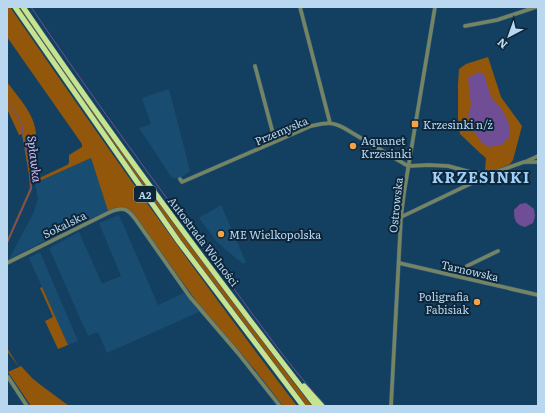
<svg xmlns="http://www.w3.org/2000/svg" width="545" height="413" viewBox="0 0 545 413" font-family="Literata,serif">
<style>
.built{fill:#184c70}
.green{fill:#92570b}
.water{fill:#704e95}
.lines{fill:none;stroke-linecap:round;stroke-linejoin:round}
.stream{stroke:#704e95;stroke-width:1}
.minor-casing{stroke:#345e7e;stroke-width:4.5}
.highway-casing{stroke:#345e7e;stroke-width:6}
.minor{stroke:#778462;stroke-width:3.5}
.highway{stroke:#c6e48f;stroke-width:5}
.poi-dot{fill:#f6a247;stroke:#0d2639;stroke-width:1.5}
.labels{text-anchor:middle;dominant-baseline:central;stroke-width:4;stroke-linejoin:round;paint-order:stroke}
.shield{fill:#0d2639;stroke:#86a2b9;stroke-width:1}
.shield-label{font-size:10px;font-weight:bold;fill:#bad7f0}
.poi-label{font-size:11px;fill:#bad7f0;stroke:#0d2639;text-anchor:start}
.street-label{font-size:11px;fill:#bad7f0;stroke:#0d2639}
.water-label{font-size:12px;font-style:italic;fill:#d2b7f3;stroke:#0d2639}
.district-label{font-size:15px;font-weight:bold;letter-spacing:1px;fill:#a0cff7;stroke:#0d2639}
</style>
<rect width="100%" height="100%" fill="#134061"/>
<!-- built -->
<g class="built">
<path d="M169 89 190 171 180 179 172 178 139 128 151 124 142 98Z"/>
<path d="M91 158 108 211 82 222 9 259 33 214 38 199 35 183Z"/>
<path d="M221 205 246 262 243 264 217 242 199 218Z"/>
<path d="M119 215 158 305 184 293 199 312 107 353 98 332 88 336 49 248 79 232 102 284 121 276 99 223Z"/>
<path d="M40 252 78 341 68 345 29 258Z"/>
</g>
<!-- green -->
<g class="green">
<path d="M7 7H10C103 142 197 276 297 406H283L255 370 202 309 131 211C123 206 117 208 108 211L91 158 35 183V180L67 165 69 163V155L82 147V144L7 37Z"/>
<path d="M18 7H20C113 143 212 275 312 406H306L185 246Z"/>
<path d="M488 57 501 97 522 126 513 160 510 164 492 172 485 171 486 158 480 153 460 134 458 119V85L459 69 466 64Z"/>
<path d="M7 82C18 97 35 114 36 134L33 161 34 173 31 174 32 189 7 245V240L30 188 29 175 22 134 19 135 7 109Z"/>
<path d="M42 287 68 345 58 349 45 321 53 317 40 288Z"/>
<path d="M7 348 19 367 21 366 32 378 42 386 69 406H31L8 372 19 367 7 351Z"/>
</g>
<!-- water -->
<g class="water">
<path d="M479 72 484 74 491 97 501 108 508 121 510 130V137L501 145 489 147 482 143 473 130 468 115 471 105 468 78Z"/>
<path d="M526 203 534 209 535 216 533 223 525 227C515 225 514 219 514 210L520 204Z"/>
</g>
<g class="lines">
<!-- stream -->
<g class="stream">
<path d="M31 7C90 94 152 179 215 263 251 311 285 362 326 406"/>
<path d="M7 101 17 115 22 125 23 137 27 153 31 177V189L7 243"/>
</g>
<defs>
<g id="minor">
<path d="M300 7 330 123"/>
<path d="M465 26 497 20 536 7"/>
<path d="M255 66 275 141"/>
<path d="M525 162 538 156"/>
<path d="M180 179 182 182 311 126C325 123 331 121 344 128L408 166 429 165 448 166 474 173H493"/>
<path d="M401 217 493 173 524 162H538"/>
<path d="M7 263 110 212C124 206 128 209 136 220L190 297 238 353 280 406"/>
<path d="M399 263 538 295"/>
<path d="M462 277 467 266 469 265 498 251"/>
<path d="M7 377H8L27 406"/>
<path d="M391 406 401 217 404 193 435 7"/>
</g>
<g id="highway">
<path d="M15 7 179 242 303 406"/>
<path d="M23 7C116 143 215 276 316 406"/>
<path d="M304 386 322 406"/>
</g>
</defs>
<!-- minor casing -->
<use href="#minor" class="minor-casing"/>
<!-- highway casing -->
<use href="#highway" class="highway-casing"/>
<!-- minor -->
<use href="#minor" class="minor"/>
<!-- highway -->
<use href="#highway" class="highway"/>
</g>
<!-- markers -->
<g class="poi-dot">
<rect x="411" y="120" width="8" height="8" rx="2"/>
<circle cx="353" cy="146" r="4"/>
<circle cx="221" cy="234" r="4"/>
<circle cx="477" cy="302" r="4"/>
</g>
<g class="labels">
<!-- shield labels -->
<rect class="shield" x="134" y="186" width="22" height="16" rx="3"/>
<g class="shield-label">
<text x="145" y="194">A2</text>
</g>
<!-- poi labels -->
<g class="poi-label">
<text x="423" y="124">Krzesinki n/ż</text>
<text x="361" y="140">Aquanet<tspan x="361" dy="13">Krzesinki</tspan></text>
<text x="229" y="234">ME Wielkopolska</text>
<text x="469" y="296" text-anchor="end">Poligrafia<tspan x="469" dy="13">Fabisiak</tspan></text>
</g>
<!-- street labels -->
<g class="street-label">
<text transform="translate(281 130) rotate(-23)">Przemyska</text>
<text transform="translate(395 205) rotate(-84)">Ostrowska</text>
<text transform="translate(64 224) rotate(-26)">Sokalska</text>
<text transform="translate(204 241) rotate(53)">Autostrada Wolności</text>
<text transform="translate(470 270) rotate(13)">Tarnowska</text>
</g>
<!-- water labels -->
<g class="water-label">
<text transform="translate(35 159) rotate(83)">Spławka</text>
</g>
<!-- district labels -->
<g class="district-label">
<text x="481" y="176">KRZESINKI</text>
</g>
</g>
<!-- border -->
<rect width="545" height="413" fill="none" stroke="#bad7f0" stroke-width="16"/>
<!-- north arrow -->
<g transform="translate(509 36) rotate(221)" stroke="#0d2639" stroke-width="3" paint-order="stroke">
<path d="M0-3L7 15L0 10L-7 15Z" fill="#bad7f0"/>
<text y="-6" font-size="11" font-weight="bold" text-anchor="middle" fill="#bad7f0">N</text>
</g>
</svg>
